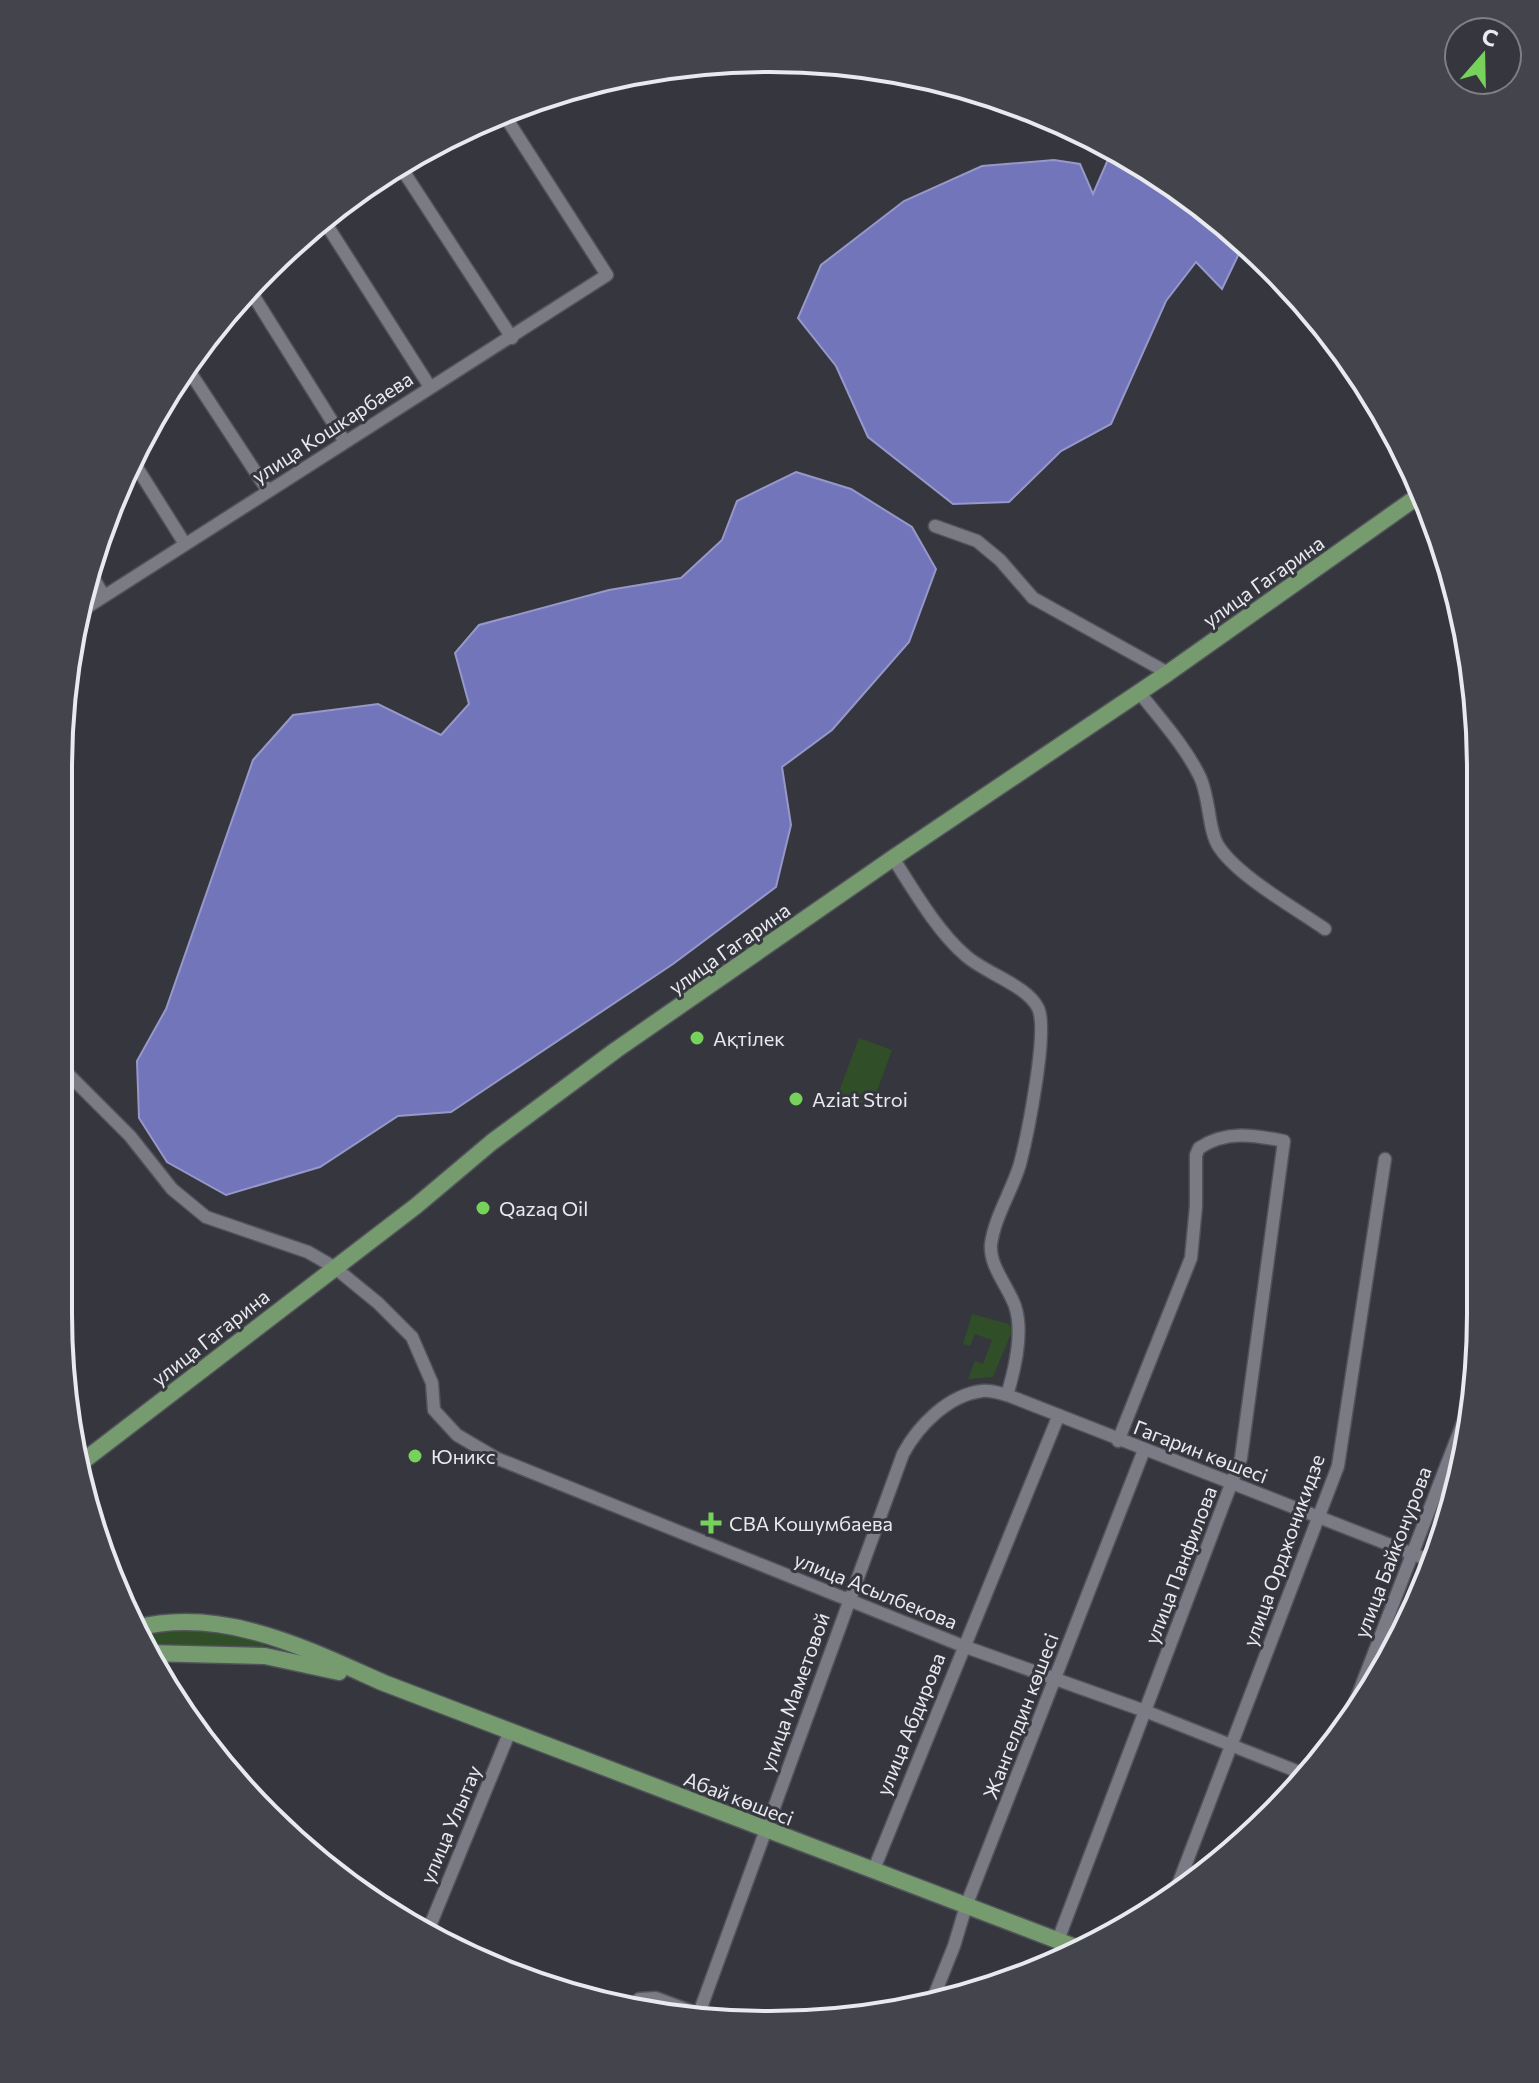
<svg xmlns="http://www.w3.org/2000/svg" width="1539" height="2083" viewBox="0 0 1539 2083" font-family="Commissioner,sans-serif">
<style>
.green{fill:#304f28}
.water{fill:#7275ba;stroke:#9698ca;stroke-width:2}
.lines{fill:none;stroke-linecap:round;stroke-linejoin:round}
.minor-casing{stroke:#52535a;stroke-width:15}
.major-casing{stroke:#52535a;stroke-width:19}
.minor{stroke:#7a7b84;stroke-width:12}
.major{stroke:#769b6f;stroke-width:16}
.poi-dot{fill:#76d25a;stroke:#36363e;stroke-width:3}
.labels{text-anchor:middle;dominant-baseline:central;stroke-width:6;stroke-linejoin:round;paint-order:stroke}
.street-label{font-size:20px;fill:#e9eaef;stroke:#36363e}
.poi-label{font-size:20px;fill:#e9eaef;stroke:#36363e;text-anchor:start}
.rim{fill:none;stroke:#e9eaef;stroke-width:4}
</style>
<rect width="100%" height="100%" fill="#36363e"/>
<!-- green -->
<g class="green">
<path d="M859 1038 892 1050 871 1107 838 1094Z"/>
<path d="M972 1314 1009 1324 1012 1331 993 1377 968 1379 975 1361 983 1364 992 1340 975 1334 970 1346 963 1344Z"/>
<path d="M199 1630 233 1632 264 1641V1645L262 1648 145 1645 139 1635 156 1631Z"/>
</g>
<!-- water -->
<g class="water">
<path d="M1113 148 1126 154 1245 241 1222 289 1196 262 1166 301 1111 424 1061 451 1009 502 953 504 868 437 836 366 798 318 821 265 904 201 982 166 1054 160 1080 164 1093 194Z"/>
<path d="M796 472 851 489 912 527 936 569 909 642 832 730 782 767 791 825 776 887 673 964 451 1112 398 1116 320 1167 226 1195 167 1162 139 1118 137 1061 166 1009 253 760 293 715 378 704 441 735 469 704 455 653 479 625 609 590 681 578 722 540 737 501Z"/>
</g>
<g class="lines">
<defs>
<g id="minor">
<path d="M400 166 512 338"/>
<path d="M323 219 430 387"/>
<path d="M253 295 345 442"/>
<path d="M186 366 268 491"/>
<path d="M136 466 185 544"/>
<path d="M935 526 977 541 1000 560 1033 598 1168 673"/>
<path d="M89 571 104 596"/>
<path d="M78 613 607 275 503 113"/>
<path d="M1139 692C1160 719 1185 746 1200 777 1210 798 1208 831 1219 847 1239 877 1295 908 1325 929"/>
<path d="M893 858C913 889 937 931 965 955 984 973 1027 985 1038 1008 1049 1030 1027 1137 1020 1164 1012 1191 995 1216 991 1244 989 1266 1008 1286 1015 1306 1024 1333 1015 1369 1007 1395"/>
<path d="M59 1065 130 1136 172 1189 206 1217 308 1252 334 1267 378 1303 412 1337 432 1383 434 1410 457 1435 496 1458 963 1646 1145 1711 1309 1776"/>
<path d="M1347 1723 1474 1394"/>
<path d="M874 1869 1058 1417"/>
<path d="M1174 1895 1338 1466 1385 1159"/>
<path d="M427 1933 510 1731"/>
<path d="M1058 1940 1241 1458 1284 1141C1254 1135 1226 1130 1199 1148L1196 1155V1206L1191 1258 1118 1441"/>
<path d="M934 1996 954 1946 966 1906 1144 1450"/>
<path d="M631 2011 639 1999 656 1998 699 2014"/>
<path d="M698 2016 903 1454C918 1426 948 1395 982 1391 990 1390 999 1393 1007 1395L1431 1561"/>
</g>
<g id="major">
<path d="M78 1465 416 1206 492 1142 616 1050 893 858 1168 673 1424 492"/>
<path d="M136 1628C223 1606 307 1649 384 1683L1080 1949"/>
<path d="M147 1653 265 1656 339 1672"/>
</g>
</defs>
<!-- minor casing -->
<use href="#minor" class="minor-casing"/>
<!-- major casing -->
<use href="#major" class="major-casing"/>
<!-- minor -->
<use href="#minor" class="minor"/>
<!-- major -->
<use href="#major" class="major"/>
</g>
<!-- markers -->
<g class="poi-dot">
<circle cx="697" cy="1038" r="8"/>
<circle cx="796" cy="1099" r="8"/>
<circle cx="483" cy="1208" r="8"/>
<circle cx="415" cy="1456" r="8"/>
<path d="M707 1511h8v8h8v8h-8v8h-8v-8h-8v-8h8z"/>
</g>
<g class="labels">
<!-- street labels -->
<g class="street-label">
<text transform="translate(332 427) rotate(-33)">улица Кошкарбаева</text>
<text transform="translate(1263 581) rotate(-35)">улица Гагарина</text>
<text transform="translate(729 948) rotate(-35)">улица Гагарина</text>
<text transform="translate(210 1337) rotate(-38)">улица Гагарина</text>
<text transform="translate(1201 1451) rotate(21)">Гагарин көшесі</text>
<text transform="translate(1283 1550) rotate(-70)">улица Орджоникидзе</text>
<text transform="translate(1392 1552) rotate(-69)">улица Байконурова</text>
<text transform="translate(1180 1565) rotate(-69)">улица Панфилова</text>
<text transform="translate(876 1590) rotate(22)">улица Асылбекова</text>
<text transform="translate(794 1692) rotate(-70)">улица Маметовой</text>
<text transform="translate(1020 1716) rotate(-69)">Жангелдин көшесі</text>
<text transform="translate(910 1724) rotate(-68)">улица Абдирова</text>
<text transform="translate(739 1798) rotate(21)">Абай көшесі</text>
<text transform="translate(450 1824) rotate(-67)">улица Улытау</text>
</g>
<!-- poi labels -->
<g class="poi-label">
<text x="713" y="1038">Ақтілек</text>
<text x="812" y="1099">Aziat Stroi</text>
<text x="499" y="1208">Qazaq Oil</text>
<text x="431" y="1456">Юникс</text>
<text x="729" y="1523">СВА Кошумбаева</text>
</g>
</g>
<!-- crop -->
<path d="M0 0H1539V2083H0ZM769 72H770A697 697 0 0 1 1467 769V1314A697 697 0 0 1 770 2011H769A697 697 0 0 1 72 1314V769A697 697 0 0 1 769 72Z" fill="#44444c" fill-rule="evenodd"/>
<path class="rim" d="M769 72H770A697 697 0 0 1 1467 769V1314A697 697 0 0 1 770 2011H769A697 697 0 0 1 72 1314V769A697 697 0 0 1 769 72Z"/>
<!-- north arrow -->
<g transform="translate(1483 56) rotate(20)"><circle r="38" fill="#36363e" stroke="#7e7e85" stroke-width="2"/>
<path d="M0-6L14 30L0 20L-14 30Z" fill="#76d25a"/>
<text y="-12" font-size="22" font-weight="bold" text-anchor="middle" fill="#e9eaef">С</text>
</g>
</svg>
